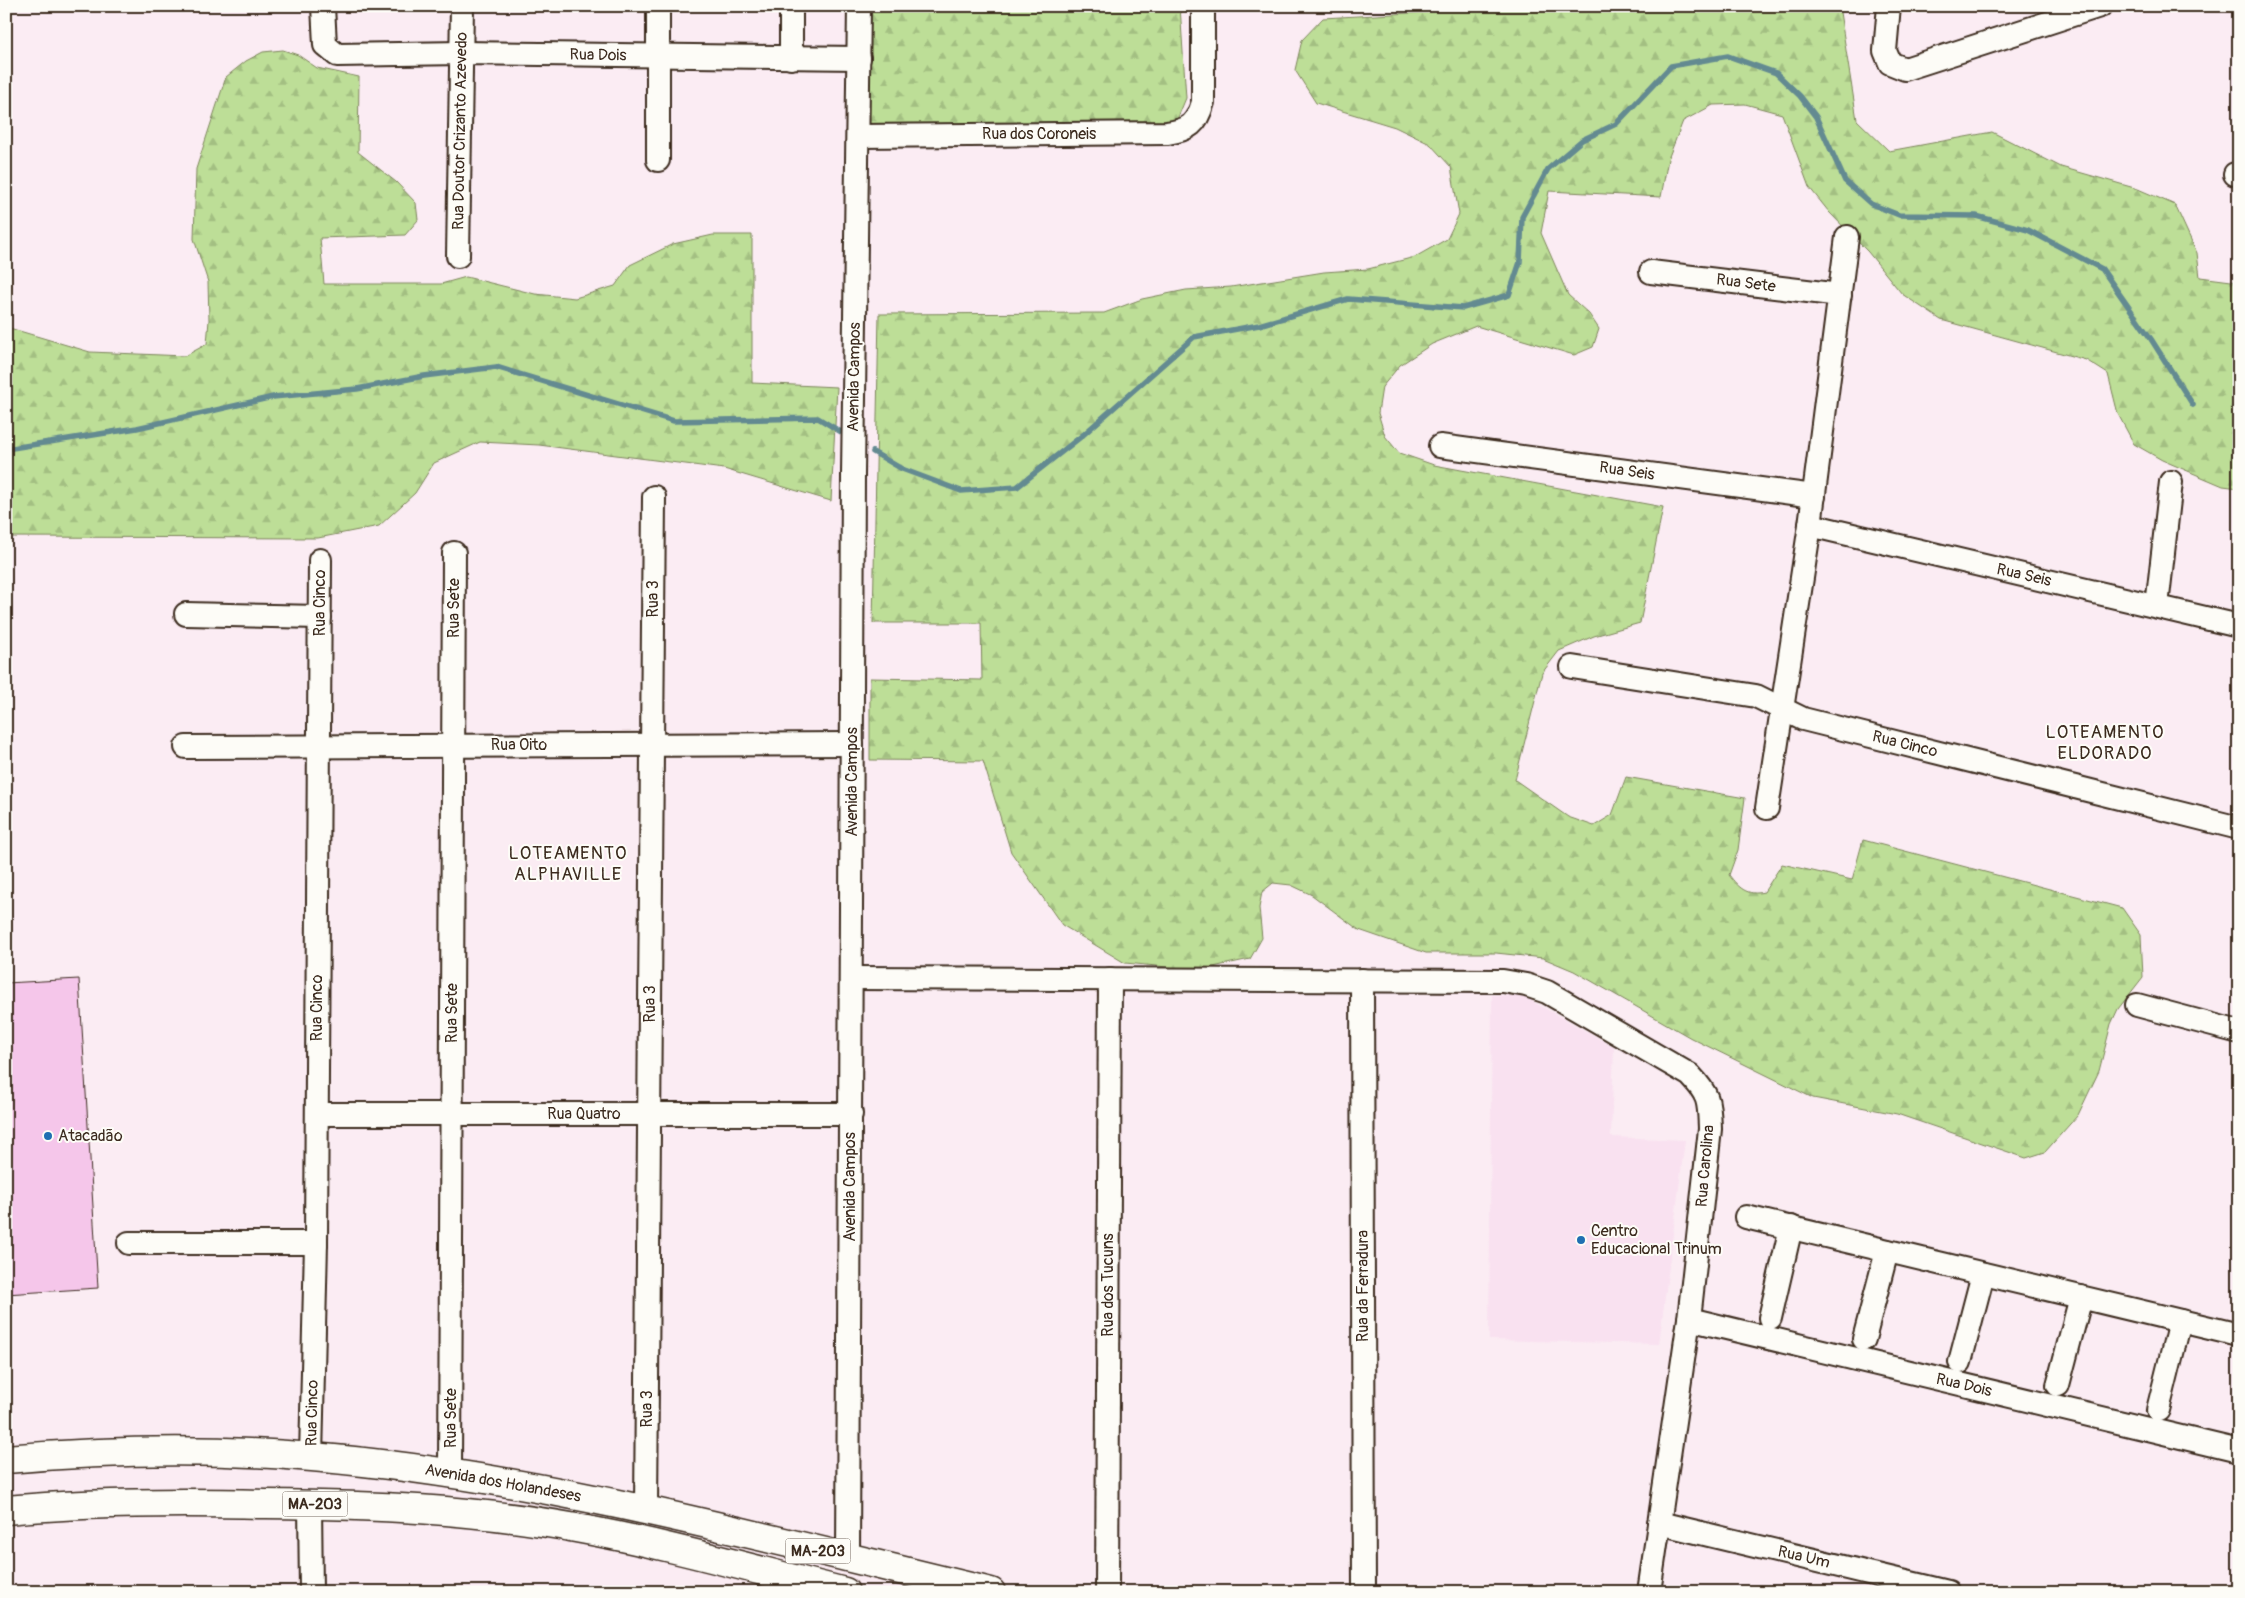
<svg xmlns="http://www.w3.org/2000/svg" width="2245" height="1598" viewBox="0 0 2245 1598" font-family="Pangolin,sans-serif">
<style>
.built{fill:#f9e1f0}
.forest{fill:url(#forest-firs);stroke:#7c845a}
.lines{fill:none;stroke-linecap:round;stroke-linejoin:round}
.stream{stroke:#638a91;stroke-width:5.5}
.building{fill:#f5c6ea;stroke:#3b2a1e}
.minor-casing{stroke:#3b2a1e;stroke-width:26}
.major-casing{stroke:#3b2a1e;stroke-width:31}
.minor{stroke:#fdfcf7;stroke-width:22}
.major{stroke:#fdfcf7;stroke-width:28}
.poi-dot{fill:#1f6fb2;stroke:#fdfcf7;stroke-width:2}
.labels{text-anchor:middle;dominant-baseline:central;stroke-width:4;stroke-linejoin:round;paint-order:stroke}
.shield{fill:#fdfcf7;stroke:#75695f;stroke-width:1}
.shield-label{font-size:15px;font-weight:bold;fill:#3b2a1e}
.street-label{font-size:16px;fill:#3b2a1e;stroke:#fdfcf7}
.poi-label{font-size:16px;fill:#3b2a1e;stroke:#fdfcf7;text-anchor:start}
.neighbourhood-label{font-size:18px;letter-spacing:1px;fill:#3b2a1e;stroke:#fdfcf7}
</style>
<defs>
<pattern id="forest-firs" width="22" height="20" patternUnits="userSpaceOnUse" patternTransform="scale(1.25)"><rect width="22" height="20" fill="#bdde97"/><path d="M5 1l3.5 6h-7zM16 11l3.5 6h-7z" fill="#a3bf82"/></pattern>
</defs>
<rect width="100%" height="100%" fill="#fbecf3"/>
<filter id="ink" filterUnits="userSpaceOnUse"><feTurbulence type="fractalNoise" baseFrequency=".02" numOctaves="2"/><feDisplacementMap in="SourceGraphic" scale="10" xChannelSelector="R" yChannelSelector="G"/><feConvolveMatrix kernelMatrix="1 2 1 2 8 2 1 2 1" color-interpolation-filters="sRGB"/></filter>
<g filter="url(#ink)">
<!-- built -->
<path class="built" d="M1492 995 1523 996 1614 1047 1611 1137 1685 1140 1659 1344 1489 1340Z"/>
<!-- forest -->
<g class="forest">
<path d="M870 6H1180L1186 98 1176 122 869 128Z"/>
<path d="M1429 6H1839L1857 120 1889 151 1992 132 2061 167 2138 189 2175 205 2197 253 2200 277 2239 282V488L2223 486 2162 460 2134 444 2118 414 2108 374 2086 360 1941 320 1902 294 1868 252 1829 212 1809 187 1782 114 1745 104 1713 105 1683 121 1668 159 1661 197 1549 191 1541 233 1568 295 1589 314 1599 329 1593 347 1574 355 1476 326 1432 344 1400 365 1382 387 1378 413 1385 436 1399 453 1434 465 1663 507 1640 623 1594 636 1559 651 1542 673 1515 780 1568 817 1594 826 1612 815 1626 777 1745 798 1738 850 1729 875C1739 888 1747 896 1764 892L1782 864 1852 880 1863 840 2122 908 2141 935 2143 977 2118 1009 2111 1024 2099 1071 2078 1115 2045 1152 2026 1158 1897 1114 1813 1098 1691 1038 1574 971 1543 958 1496 953H1426L1359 930 1312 895 1291 885 1273 883 1262 892 1259 908 1262 938 1250 959 1199 970 1125 963 1062 925 1011 852 983 761 870 760V678L982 680 981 623H873L879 314 1104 313 1142 299 1186 290 1231 287 1324 272 1368 269 1415 257 1447 239 1459 214 1451 167 1430 144 1395 127 1316 103 1295 70 1302 40 1323 18 1428 12Z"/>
<path d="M283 50 298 55 317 68 359 77 358 152 396 182 416 203 418 220 405 235 320 238 324 284H441L466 277 535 294 575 298 615 286 630 265 673 244 713 235H752V383L837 387 831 501 724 469 539 445 480 442 434 463 415 493 379 526 318 538 6 537V327L90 352 185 356 207 344 209 320 208 282 194 239 196 169 226 77 246 61 263 52Z"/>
</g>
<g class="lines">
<!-- stream -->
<g class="stream">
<path d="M6 449 137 428 273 397 357 389 424 376 496 367 674 421 818 418 841 432"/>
<path d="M873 452 902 469 961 491 1017 487 1083 435 1194 337 1259 325 1348 299 1463 308 1509 295 1520 262 1522 217 1548 169 1582 140 1616 124 1671 66 1728 56 1776 73 1800 96 1816 117 1845 181 1871 204 1899 215 1976 216 2028 230 2102 269 2151 339 2193 405"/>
</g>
</g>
<!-- building -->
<path class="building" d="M79 979 98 1288 6 1294V983Z"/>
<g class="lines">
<defs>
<g id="minor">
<path d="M323 6 325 45 337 55 462 53 859 58"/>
<path d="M1889 6 1885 51 1890 63 1905 69 2100 6"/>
<path d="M791 58V6"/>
<path d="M858 136 1167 133C1189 130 1197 124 1203 102V6"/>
<path d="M658 160V6"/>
<path d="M2235 174 2239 175"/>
<path d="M458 256 462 6"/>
<path d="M1651 272 1840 295"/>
<path d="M1440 446 1814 496"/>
<path d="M1810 525 2239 626"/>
<path d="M2157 606 2171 482"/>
<path d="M186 614 320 617"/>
<path d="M1572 667 1756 696 1803 719 2239 828"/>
<path d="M186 747 852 744"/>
<path d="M1767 808 1810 525 1847 237"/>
<path d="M851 978 1503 981 1526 985 1547 992 1690 1075C1710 1096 1709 1102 1710 1129L1689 1319 1649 1592"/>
<path d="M1362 980 1364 1592"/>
<path d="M2137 1005 2239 1032"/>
<path d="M317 1114H851"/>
<path d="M1746 1217 2239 1335"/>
<path d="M129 1243H316"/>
<path d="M1770 1318 1791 1227"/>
<path d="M1689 1319 2239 1451"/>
<path d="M1864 1339 1887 1251"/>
<path d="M1960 1362 1983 1274"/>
<path d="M2058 1385 2081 1297"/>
<path d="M2158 1410 2180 1321"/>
<path d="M311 1457 316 1243 320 560"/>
<path d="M450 1473 454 553"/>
<path d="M310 1504 311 1592"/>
<path d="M646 1510 654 497"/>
<path d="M1659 1523 1948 1592"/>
<path d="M848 1558 853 475 859 6"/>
<path d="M1107 1592 1110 979"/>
</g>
<g id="major">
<path d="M6 1459C108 1450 210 1448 312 1457 542 1476 767 1539 991 1592"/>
<path d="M6 1510C93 1502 179 1502 266 1504 370 1505 474 1509 576 1528 666 1544 756 1570 845 1592"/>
</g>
</defs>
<!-- minor casing -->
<use href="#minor" class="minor-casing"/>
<!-- major casing -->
<use href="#major" class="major-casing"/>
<!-- minor -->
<use href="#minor" class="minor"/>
<!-- major -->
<use href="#major" class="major"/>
</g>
</g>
<!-- markers -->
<g class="poi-dot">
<circle cx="48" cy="1136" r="5"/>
<circle cx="1581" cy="1240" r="5"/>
</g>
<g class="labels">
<!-- shield labels -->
<g class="shield">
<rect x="282.5" y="1491.5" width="65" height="25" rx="4"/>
<rect x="785.5" y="1538.5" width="65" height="25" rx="4"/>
</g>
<g class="shield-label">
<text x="315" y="1504">MA-203</text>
<text x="818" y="1551">MA-203</text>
</g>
<!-- street labels -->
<g class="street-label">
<text transform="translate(598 55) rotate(1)">Rua Dois</text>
<text transform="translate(460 131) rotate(-89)">Rua Doutor Crizanto Azevedo</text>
<text x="1039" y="134">Rua dos Coroneis</text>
<text transform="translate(1746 283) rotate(7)">Rua Sete</text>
<text transform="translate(854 377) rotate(-89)">Avenida Campos</text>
<text transform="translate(1627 471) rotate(8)">Rua Seis</text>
<text transform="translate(2024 575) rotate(13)">Rua Seis</text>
<text transform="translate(653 599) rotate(-90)">Rua 3</text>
<text transform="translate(320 603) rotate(-90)">Rua Cinco</text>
<text transform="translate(454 608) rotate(-90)">Rua Sete</text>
<text transform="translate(1905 744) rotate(14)">Rua Cinco</text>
<text x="519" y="745">Rua Oito</text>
<text transform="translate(852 782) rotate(-90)">Avenida Campos</text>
<text transform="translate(650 1004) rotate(-90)">Rua 3</text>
<text transform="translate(317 1008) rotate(-90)">Rua Cinco</text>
<text transform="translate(452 1013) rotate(-90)">Rua Sete</text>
<text x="584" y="1114">Rua Quatro</text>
<text transform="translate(1705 1166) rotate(-85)">Rua Carolina</text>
<text transform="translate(850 1187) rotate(-90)">Avenida Campos</text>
<text transform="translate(1108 1285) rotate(-90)">Rua dos Tucuns</text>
<text transform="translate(1363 1286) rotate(-90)">Rua da Ferradura</text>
<text transform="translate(1964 1385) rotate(13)">Rua Dois</text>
<text transform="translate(647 1409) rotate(-90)">Rua 3</text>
<text transform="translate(312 1413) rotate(-89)">Rua Cinco</text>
<text transform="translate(451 1418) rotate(-90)">Rua Sete</text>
<text transform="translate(503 1483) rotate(10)">Avenida dos Holandeses</text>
<text transform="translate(1804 1557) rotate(13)">Rua Um</text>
</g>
<!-- poi labels -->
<g class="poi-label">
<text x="58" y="1136">Atacadão</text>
<text x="1591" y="1231">Centro<tspan x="1591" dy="18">Educacional Trinum</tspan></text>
</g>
<!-- neighbourhood labels -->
<g class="neighbourhood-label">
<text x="2105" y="732">LOTEAMENTO<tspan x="2105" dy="21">ELDORADO</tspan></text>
<text x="568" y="853">LOTEAMENTO<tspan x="568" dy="21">ALPHAVILLE</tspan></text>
</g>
</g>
<!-- margin -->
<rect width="2245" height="1598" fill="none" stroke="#fdfcf7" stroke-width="25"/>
<rect x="12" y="12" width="2220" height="1573" fill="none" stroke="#3b2a1e" stroke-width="2" filter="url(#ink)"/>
</svg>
